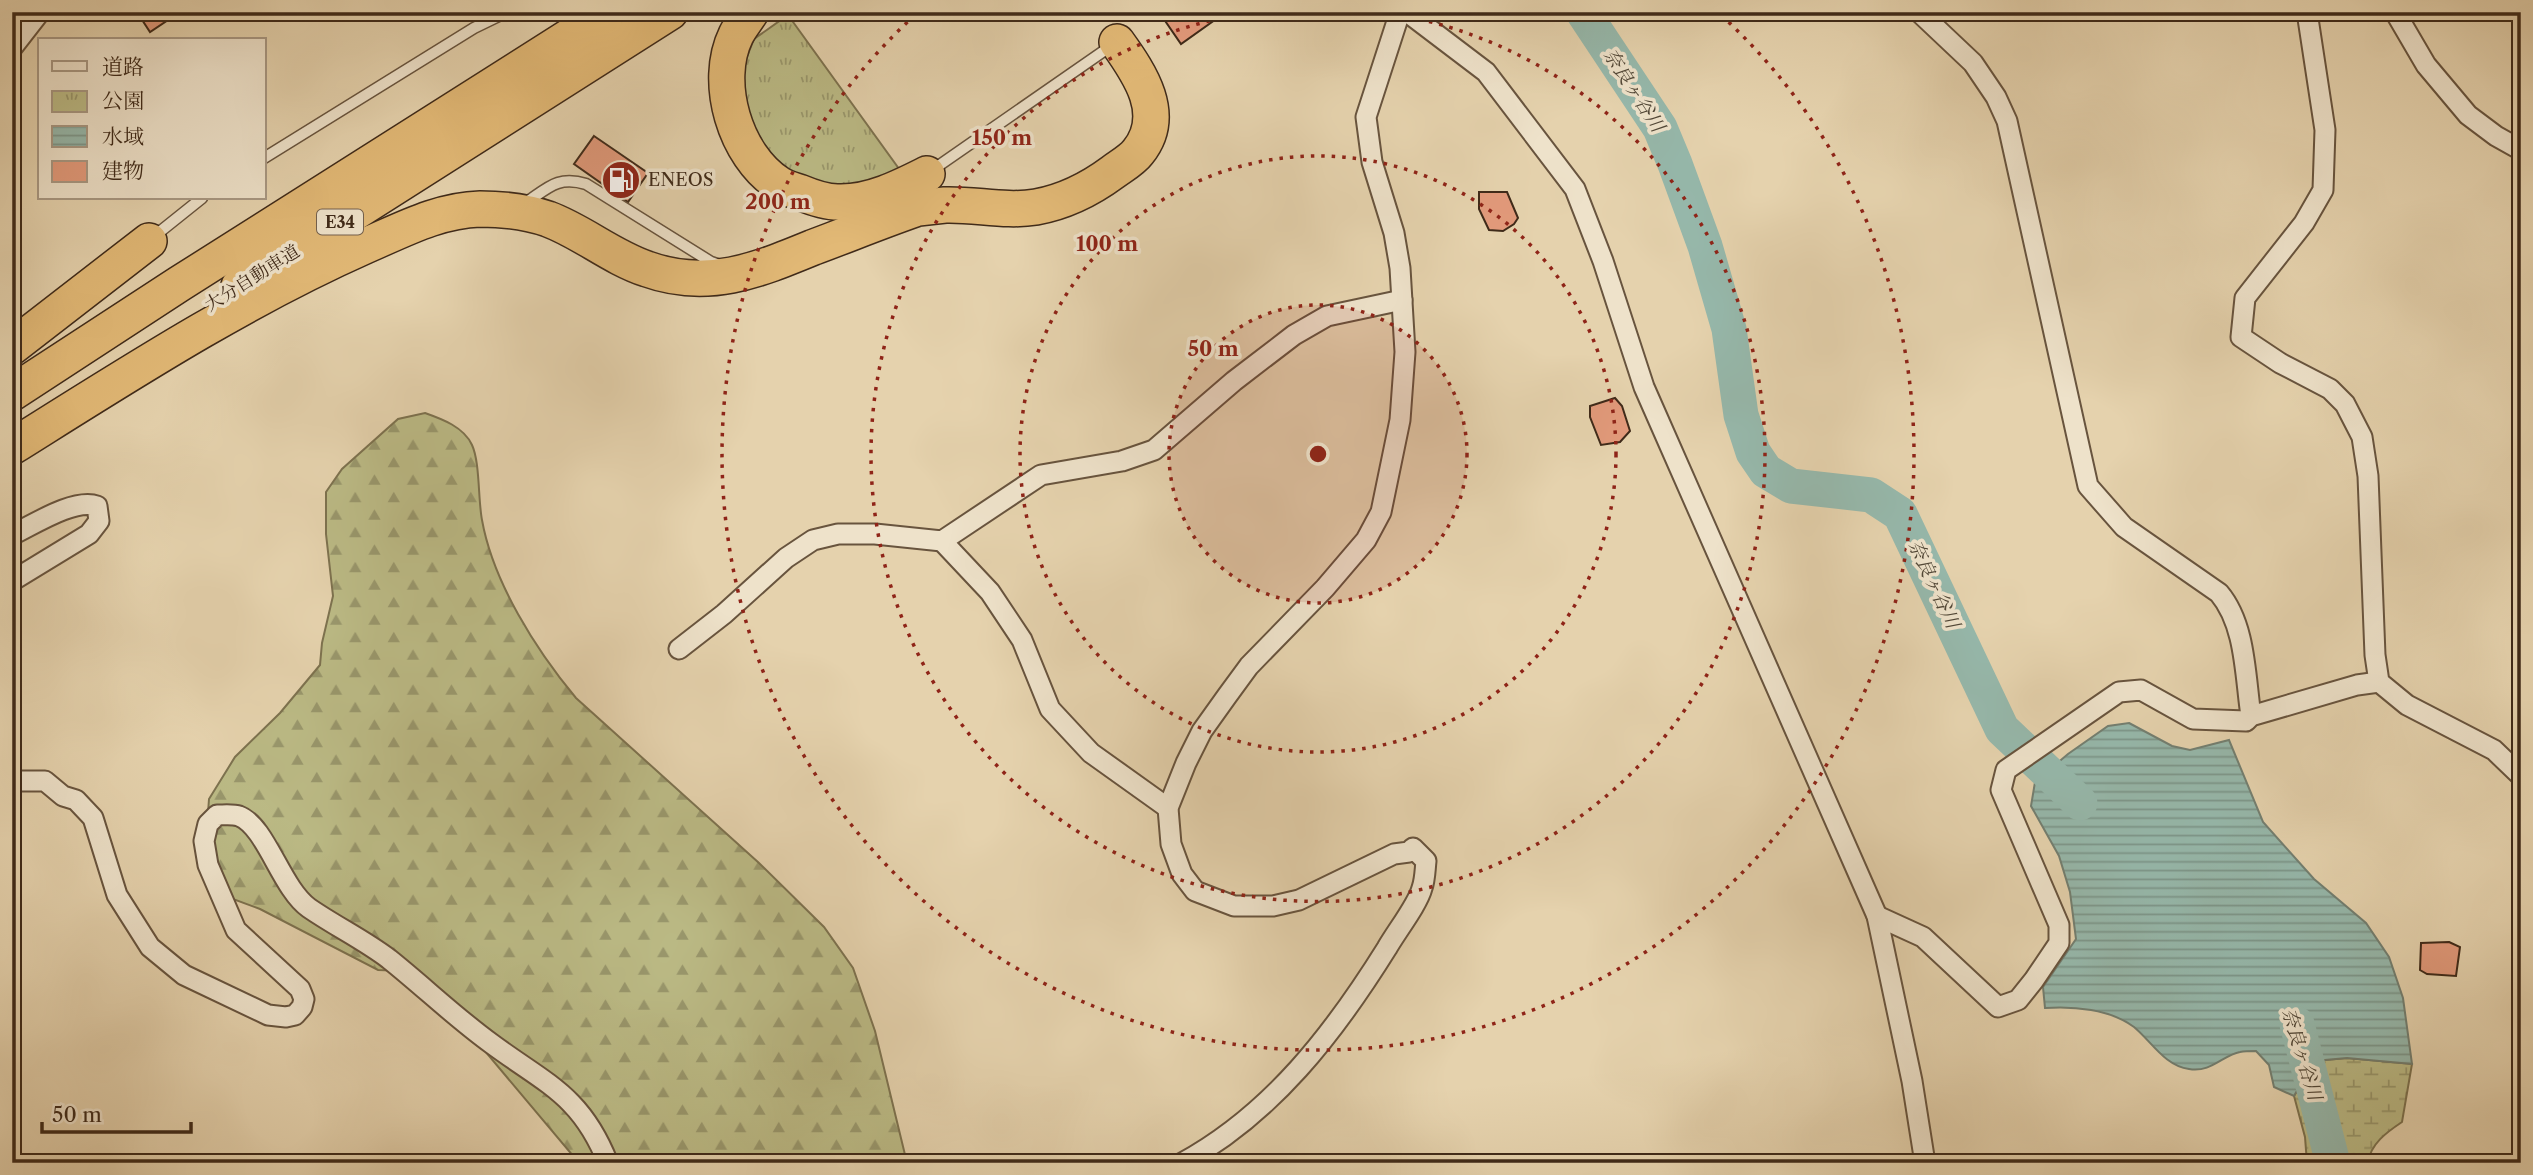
<svg xmlns="http://www.w3.org/2000/svg" width="2533" height="1175" viewBox="0 0 2533 1175" font-family="'Libre Caslon Text','Noto Serif JP',serif">
<style>
.forest{fill:url(#forest-firs);stroke:#7d724f;stroke-width:2}
.wetland{fill:url(#wetland-marsh);stroke:#7d724f;stroke-width:2}
.park{fill:url(#park-tufts);stroke:#7d724f;stroke-width:2}
.water{fill:url(#water-rules);stroke:#737f71;stroke-width:2}
.lines{fill:none;stroke-linecap:round;stroke-linejoin:round}
.river{stroke:#96b8ab;stroke-width:35}
.building{fill:#e29a7b;stroke:#3f2a19;stroke-width:2}
.service-casing{stroke:#68543e;stroke-width:13}
.minor-casing{stroke:#68543e;stroke-width:23}
.motorway-casing{stroke:#3f2a19;stroke-width:38}
.service{stroke:#eee2ca;stroke-width:10}
.minor{stroke:#eee2ca;stroke-width:19}
.motorway{stroke:#e2b976;stroke-width:35}
.ring{fill:none;stroke:#8f2418;stroke-width:3.5;stroke-dasharray:3.5 7}
.labels{text-anchor:middle;dominant-baseline:central;stroke-width:7;stroke-linejoin:round;paint-order:stroke}
.shield{fill:#eee2ca;stroke:#74614e;stroke-width:2}
.shield-label{font-size:16px;font-weight:bold;fill:#3f2a19}
.poi-label{font-size:18px;fill:#3f2a19;stroke:#eee2ca;text-anchor:start}
.street-label{font-size:18px;fill:#3f2a19;stroke:#eee2ca}
.water-label{font-size:19px;font-style:italic;fill:#504636;stroke:#eee2ca}
.centre{fill:#8f2418;stroke:#eee2ca;stroke-width:3.5}
.ring-label{font-size:21px;text-anchor:middle;font-weight:bold;fill:#8f2418;stroke:#eee2ca;stroke-width:7;stroke-linejoin:round;paint-order:stroke}
</style>
<defs>
<pattern id="forest-firs" width="22" height="20" patternUnits="userSpaceOnUse" patternTransform="scale(1.75)"><rect width="22" height="20" fill="#bbba85"/><path d="M5 1l3.5 6h-7zM16 11l3.5 6h-7z" fill="#99976c"/></pattern>
<pattern id="wetland-marsh" width="20" height="14" patternUnits="userSpaceOnUse" patternTransform="scale(1.75)"><rect width="20" height="14" fill="#bbba85"/><path d="M1 5h8M5 5V1M11 12h8M15 12V8" fill="none" stroke="#99976c"/></pattern>
<pattern id="park-tufts" width="24" height="20" patternUnits="userSpaceOnUse" patternTransform="scale(1.75)"><rect width="24" height="20" fill="#bbba85"/><path d="M3 7l-1-3M5 7V3M7 7l1-3M15 17l-1-3M17 17v-4M19 17l1-3" fill="none" stroke="#99976c"/></pattern>
<pattern id="water-rules" width="6" height="5" patternUnits="userSpaceOnUse" patternTransform="scale(1.75)"><rect width="6" height="5" fill="#96b8ab"/><path d="M0 2.5h6" fill="none" stroke="#7c968a"/></pattern>
</defs>
<rect width="100%" height="100%" fill="#e5d2ad"/>
<filter id="stains"><feTurbulence type="fractalNoise" baseFrequency=".00286" numOctaves="4"/><feColorMatrix values="0 0 0 0 .2 0 0 0 0 .09 0 0 0 0 .02 0 0 0 .5 -.17"/></filter>
<radialGradient id="worn" r=".72"><stop offset=".6" stop-color="#630" stop-opacity="0"/><stop offset="1" stop-color="#630" stop-opacity=".3"/></radialGradient>
<!-- forest -->
<path class="forest" d="M425 413C442 419 464 427 472 445 480 462 478 500 482 520 493 582 536 650 576 698L759 863 824 927 853 968 875 1031 907 1163H579L432 988 405 971 378 970 260 909 222 895 205 855 209 799 235 757 280 713 320 665 322 643 333 596 326 534V492L342 469 398 419Z"/>
<!-- wetland -->
<path class="wetland" d="M2347 1058 2412 1064 2402 1122C2387 1132 2370 1144 2368 1163H2307L2305 1137 2294 1096 2314 1061Z"/>
<!-- park -->
<path class="park" d="M788 15 902 173 891 180 827 187 798 177 778 163 758 142 746 113 741 72 754 39Z"/>
<!-- water -->
<path class="water" d="M2129 723 2172 746 2190 750 2229 740 2263 822 2314 879 2366 923 2389 957 2403 998 2412 1064 2347 1058 2314 1061 2294 1096 2274 1087 2269 1065 2256 1051C2251 1051 2245 1051 2240 1052 2223 1055 2211 1073 2189 1069 2165 1066 2152 1042 2134 1027 2110 1009 2073 1006 2045 1008L2043 987 2076 939 2070 892 2059 856 2031 806 2035 782 2068 754 2108 726Z"/>
<g class="lines">
<!-- river -->
<g class="river">
<path d="M1583 12 1660 128 1675 164 1705 246 1729 329 1741 415 1753 452 1766 471 1791 486 1871 495 1900 514 2002 729 2080 803"/>
<path d="M2297 1024 2333 1163"/>
</g>
</g>
<!-- building -->
<g class="building">
<path d="M137 12H180L150 32Z"/>
<path d="M1159 12H1226L1181 44Z"/>
<path d="M594 136 648 173 628 202 574 164Z"/>
<path d="M1479 192H1507L1518 218 1514 224 1503 231 1489 230 1479 209Z"/>
<path d="M1615 398 1622 406 1630 431 1620 442 1601 445 1590 417V406Z"/>
<path d="M2449 942 2460 947 2456 976 2427 974 2420 970 2421 943Z"/>
</g>
<g class="lines">
<defs>
<g id="service">
<path d="M264 158 474 28 507 12"/>
<path d="M931 171 1111 46"/>
<path d="M524 204C547 189 557 175 586 184L711 262 720 265"/>
<path d="M152 238 202 198"/>
</g>
<g id="minor">
<path d="M1407 12 1486 72 1575 189 1603 261 1644 387 1877 916 1912 1081 1925 1163"/>
<path d="M1919 12 1973 63 1996 97 2007 121 2088 486 2124 527 2219 593C2246 625 2245 676 2251 716"/>
<path d="M2307 12 2325 130 2323 190 2304 223 2245 298 2241 337 2280 363 2330 389 2345 404 2362 437 2368 476 2375 655 2379 682 2407 705 2494 750 2521 776"/>
<path d="M2395 12 2426 65 2468 115 2496 136 2521 150"/>
<path d="M12 48 40 12"/>
<path d="M12 535C33 525 74 498 97 506L99 521 89 534 12 581"/>
<path d="M942 541 990 592 1022 640 1050 709 1091 753 1168 808"/>
<path d="M679 649 724 614 786 558 813 540 838 534H875L942 541 1041 475 1122 461 1154 450 1234 381 1294 335 1327 316 1402 300"/>
<path d="M12 781H45L63 796 76 800 93 818 117 895 150 947 184 975 268 1015 286 1017 295 1015 302 1007 304 999 300 989 236 930 208 865 204 841 208 824 217 815C224 815 233 814 239 816 266 826 281 888 309 908 335 926 364 940 389 959 424 987 456 1018 492 1044 546 1084 581 1095 608 1163"/>
<path d="M1877 916 1923 937 1998 1007 2018 1000 2034 980 2059 943V925L2001 790 2006 770 2119 692 2141 690 2193 719 2246 721 2251 716 2357 685 2379 682"/>
<path d="M1182 1163C1272 1114 1334 1033 1387 948 1396 932 1418 904 1422 888 1425 880 1425 870 1426 861L1413 848 1409 852 1394 854 1299 900 1273 906H1234L1195 891 1182 874 1171 844 1168 808 1186 763 1202 731 1227 696 1249 666 1325 588 1366 540 1381 512 1400 420 1405 352 1400 268 1394 233 1372 162 1366 117 1400 12"/>
</g>
<g id="motorway">
<path d="M751 12C746 20 740 27 736 35 713 82 735 156 779 184 785 188 793 190 799 192 811 197 828 203 841 202 872 202 901 187 927 174"/>
<path d="M239 286 670 12"/>
<path d="M12 347 149 241"/>
<path d="M12 393 179 284 608 12"/>
<path d="M12 447C127 375 241 301 365 246 402 230 439 210 480 209 502 209 527 212 548 219 583 232 611 257 647 269 708 291 758 270 814 247 849 234 883 220 918 208 927 207 936 206 945 205 976 204 1005 212 1036 207 1064 202 1090 189 1113 172 1121 166 1132 160 1138 152 1168 115 1140 74 1117 42"/>
</g>
</defs>
<!-- service casing -->
<use href="#service" class="service-casing"/>
<!-- minor casing -->
<use href="#minor" class="minor-casing"/>
<!-- motorway casing -->
<use href="#motorway" class="motorway-casing"/>
<!-- service -->
<use href="#service" class="service"/>
<!-- minor -->
<use href="#minor" class="minor"/>
<!-- motorway -->
<use href="#motorway" class="motorway"/>
</g>
<!-- distance rings -->
<circle cx="1318" cy="454" r="149" fill="#8f2418" fill-opacity=".12"/>
<g class="ring">
<circle cx="1318" cy="454" r="149"/>
<circle cx="1318" cy="454" r="298"/>
<path d="M1388 13A447 447 0 1 1 1248 13"/>
<path d="M1721 15A596 596 0 1 1 915 15"/>
</g>
<!-- icons -->
<defs>
<symbol id="fuel-disc" viewBox="-11 -11 22 22"><circle r="9.5" fill="#8f2418" stroke="#eee2ca"/><path d="M-5.5-6h7V0h2V4h1.3V-2.5L3-4.5l.8-.8L6-3V5H2.5V1h-1V6h-7ZM-4.2-4.7v3.2H.2V-4.7Z" fill="#fff"/></symbol>
</defs>
<g fill-rule="evenodd">
<use href="#fuel-disc" x="599" y="158" width="44" height="44"/>
</g>
<g class="labels">
<!-- shield labels -->
<rect class="shield" x="317" y="209.5" width="46" height="25" rx="5"/>
<g class="shield-label">
<text x="340" y="222">E34</text>
</g>
<!-- poi labels -->
<g class="poi-label">
<text x="648" y="180">ENEOS</text>
</g>
<!-- street labels -->
<g class="street-label">
<text transform="translate(252 278) rotate(-32)">大分自動車道</text>
</g>
<!-- water labels -->
<g class="water-label">
<text transform="translate(1634 90) rotate(57)">奈良ヶ谷川</text>
<text transform="translate(1934 584) rotate(65)">奈良ヶ谷川</text>
<text transform="translate(2302 1054) rotate(73)">奈良ヶ谷川</text>
</g>
</g>
<circle cx="1318" cy="454" r="10" class="centre"/>
<g class="ring-label">
<text x="1002" y="145">150 m</text>
<text x="778" y="209">200 m</text>
<text x="1107" y="251">100 m</text>
<text x="1213" y="356">50 m</text>
</g>
<!-- margin -->
<rect width="2533" height="1175" fill="none" stroke="#e5d2ad" stroke-width="42"/>
<rect x="14" y="14" width="2505" height="1147" fill="none" stroke="#3f2a19" stroke-width="3.5"/>
<rect x="21" y="21" width="2491" height="1133" fill="none" stroke="#3f2a19" stroke-width="2"/>
<!-- legend -->
<rect x="38" y="38" width="228" height="161" fill="#eee2ca" stroke="#a89883" stroke-width="2"/>
<rect x="52" y="61" width="35" height="10" fill="#eee2ca" stroke="#a89883" stroke-width="2"/>
<text x="102" y="74" font-size="21" fill="#3f2a19">道路</text>
<rect x="52" y="91" width="35" height="21" fill="url(#park-tufts)" stroke="#a89883" stroke-width="2"/>
<text x="102" y="108" font-size="21" fill="#3f2a19">公園</text>
<rect x="52" y="126" width="35" height="21" fill="url(#water-rules)" stroke="#a89883" stroke-width="2"/>
<text x="102" y="144" font-size="21" fill="#3f2a19">水域</text>
<rect x="52" y="161" width="35" height="21" fill="#e29a7b" stroke="#a89883" stroke-width="2"/>
<text x="102" y="178" font-size="21" fill="#3f2a19">建物</text>
<!-- scale -->
<path d="M42 1122v10h149v-10" fill="none" stroke="#3f2a19" stroke-width="3.5"/>
<text x="52" y="1122" font-size="21" fill="#3f2a19" stroke="#eee2ca" stroke-width="5" paint-order="stroke">50 m</text>
<rect width="100%" height="100%" filter="url(#stains)"/>
<rect width="100%" height="100%" fill="url(#worn)"/>
</svg>
